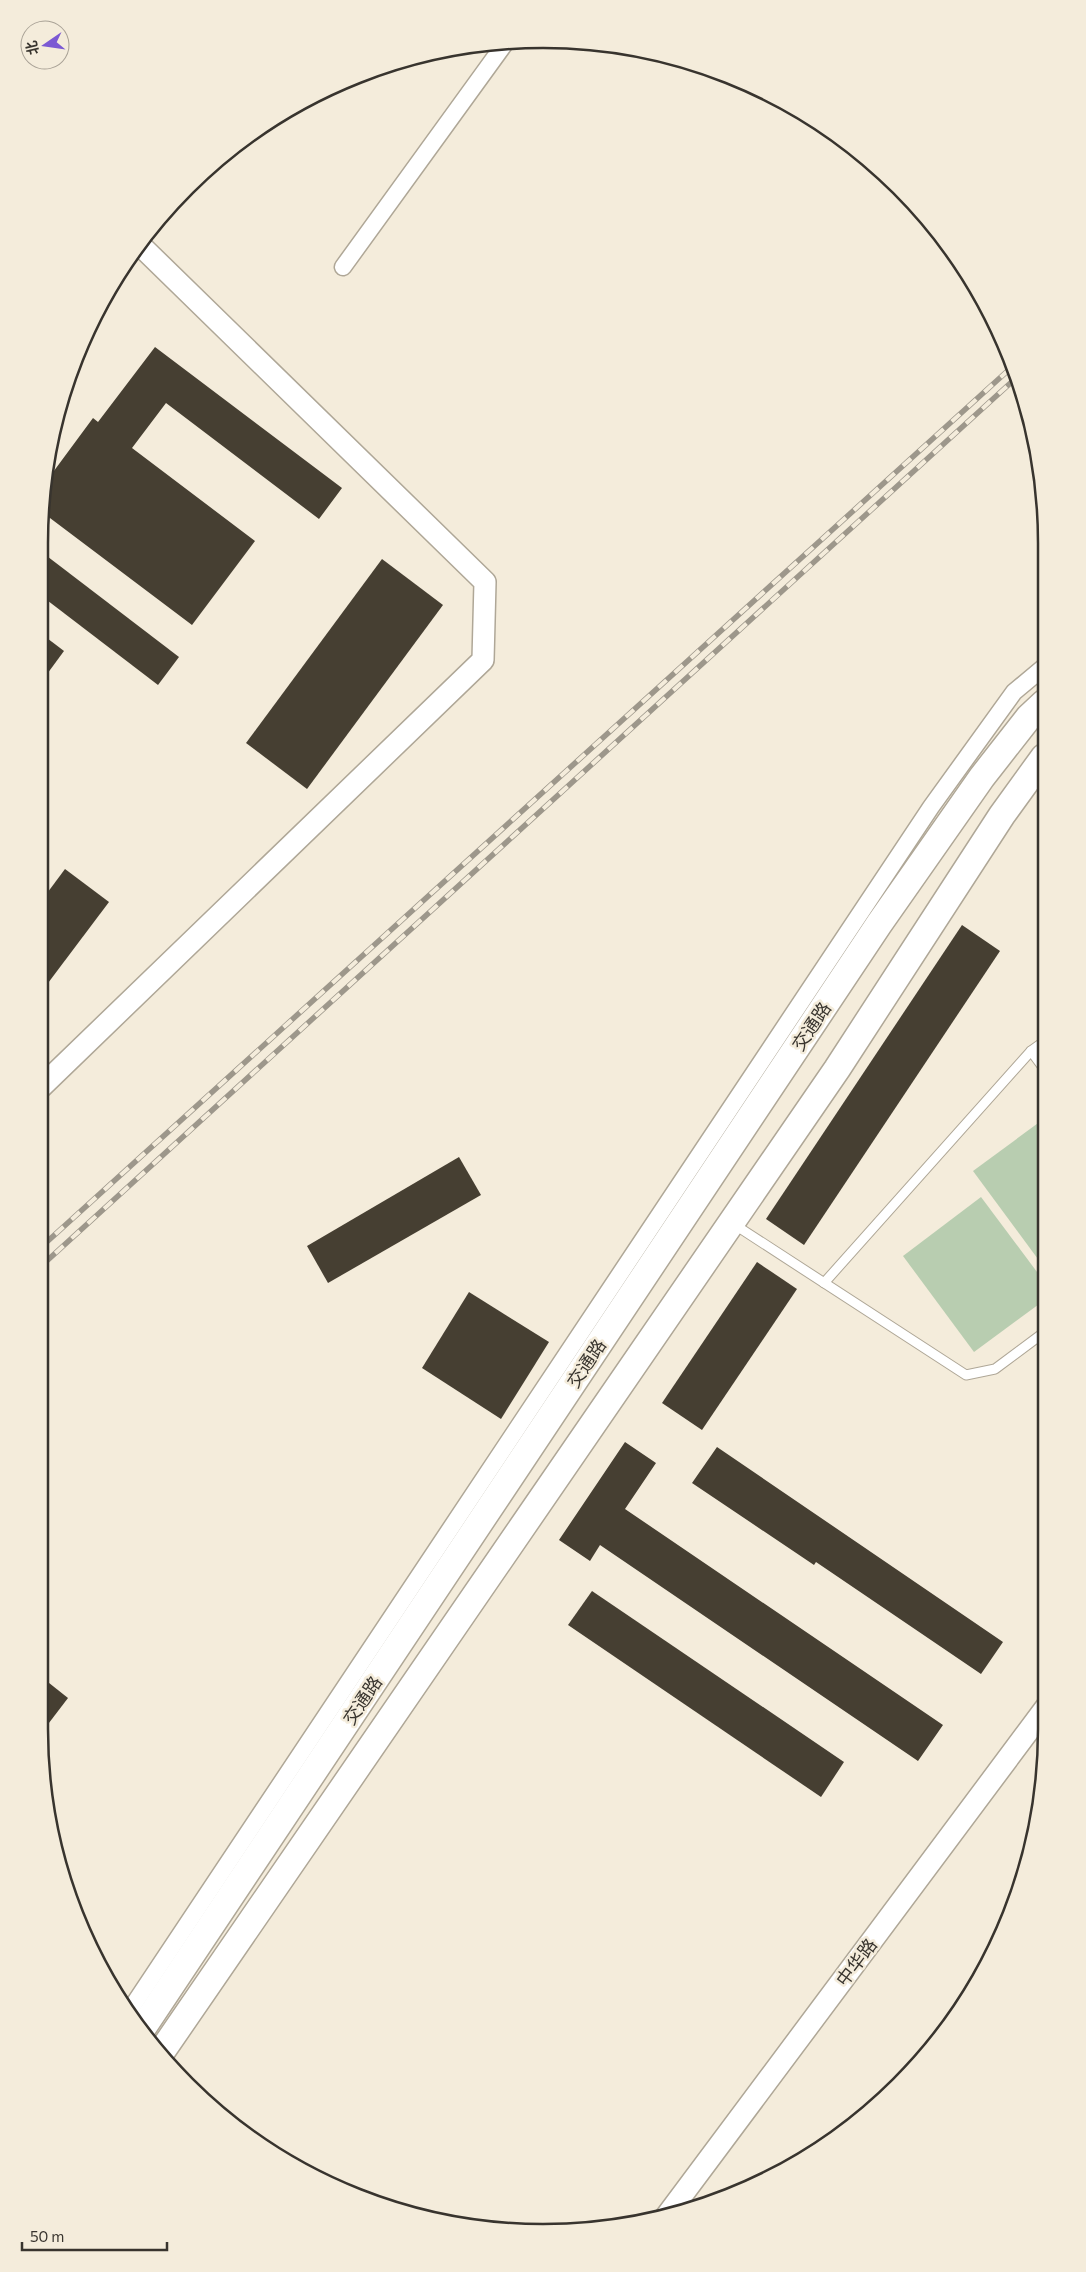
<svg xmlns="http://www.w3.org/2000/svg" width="1086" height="2272" viewBox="0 0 1086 2272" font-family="Commissioner,'Noto Sans SC',sans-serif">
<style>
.green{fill:#b8cdb0}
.building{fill:#463f32}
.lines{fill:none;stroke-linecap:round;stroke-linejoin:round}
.service-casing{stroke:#afa797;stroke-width:11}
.minor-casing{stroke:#afa797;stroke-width:19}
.tertiary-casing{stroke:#afa797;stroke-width:24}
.primary-casing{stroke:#afa797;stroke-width:29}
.service{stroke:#fff;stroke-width:9}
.minor{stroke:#fff;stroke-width:16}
.tertiary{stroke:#fff;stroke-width:21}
.primary{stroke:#fff;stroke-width:26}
.rail-casing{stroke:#9d978b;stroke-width:5.5}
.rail{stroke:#f4ecdb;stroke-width:4;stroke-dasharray:11;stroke-linecap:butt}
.labels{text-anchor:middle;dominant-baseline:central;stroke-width:5;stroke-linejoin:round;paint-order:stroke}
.street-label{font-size:18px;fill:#38342e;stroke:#f4ecdb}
.rim{fill:none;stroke:#38342e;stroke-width:2.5}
</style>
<rect width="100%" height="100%" fill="#f4ecdb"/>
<!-- green -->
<g class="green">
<path d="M1045 1118 1046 1270 973 1171Z"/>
<path d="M981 1197 1046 1284V1299L974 1352 903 1256Z"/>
</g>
<!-- building -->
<g class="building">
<path d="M155 347 342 488 319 519 166 403 132 448 255 541 192 625 42 512 45 483 93 418 98 422Z"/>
<path d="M39 550 179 657 158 685 39 594Z"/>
<path d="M382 559 443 605 307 789 246 743Z"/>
<path d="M39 632 64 651 39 685Z"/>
<path d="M65 869 109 902 39 995V904Z"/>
<path d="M962 925 1000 951 804 1245 766 1219Z"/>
<path d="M459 1157 481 1195 328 1283 307 1246Z"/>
<path d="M757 1262 797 1289 702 1430 662 1403Z"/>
<path d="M469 1292 549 1342 501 1419 422 1368Z"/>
<path d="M625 1442 656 1463 625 1509 943 1725 918 1761 600 1545 590 1561 559 1540Z"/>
<path d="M717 1447 1003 1642 981 1674 816 1562 814 1565 692 1483Z"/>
<path d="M592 1591 844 1762 821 1797 568 1625Z"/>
<path d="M39 1675 68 1698 39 1736Z"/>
</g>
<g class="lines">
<defs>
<g id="service">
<path d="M1031 1051 1045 1070"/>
<path d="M732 1223 966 1375 995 1369 1046 1331"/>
<path d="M824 1283 1031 1051 1045 1041"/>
</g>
<g id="minor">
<path d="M343 267 506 42"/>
<path d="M128 2013 931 807 1014 692 1044 667"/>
</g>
<g id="tertiary">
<path d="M39 1089 483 660 485 582 139 244"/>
<path d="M665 2218 1047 1706"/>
</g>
<g id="primary">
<path d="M140 2032 879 924 982 777 1029 717 1044 703"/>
<path d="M160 2054 837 1069 1002 815 1044 757"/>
</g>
</defs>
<!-- service casing -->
<use href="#service" class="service-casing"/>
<!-- minor casing -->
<use href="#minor" class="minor-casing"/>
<!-- tertiary casing -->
<use href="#tertiary" class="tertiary-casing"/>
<!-- primary casing -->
<use href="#primary" class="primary-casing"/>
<!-- service -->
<use href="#service" class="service"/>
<!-- minor -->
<use href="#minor" class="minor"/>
<!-- tertiary -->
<use href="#tertiary" class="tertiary"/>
<!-- primary -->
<use href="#primary" class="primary"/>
<defs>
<g id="rail">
<path d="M39 1249 1013 366"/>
<path d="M39 1268 1016 378"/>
</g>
</defs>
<!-- rail casing -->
<use href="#rail" class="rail-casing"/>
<!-- rail -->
<use href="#rail" class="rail"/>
</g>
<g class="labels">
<!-- street labels -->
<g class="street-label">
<text transform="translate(811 1026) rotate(-56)">交通路</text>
<text transform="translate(586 1363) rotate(-56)">交通路</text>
<text transform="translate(362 1700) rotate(-56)">交通路</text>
<text transform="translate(856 1962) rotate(-53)">中华路</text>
</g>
</g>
<!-- crop -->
<path d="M0 0H1086V2272H0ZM543 48H543A495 495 0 0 1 1038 543V1729A495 495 0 0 1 543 2224H543A495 495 0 0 1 48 1729V543A495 495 0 0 1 543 48Z" fill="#f4ecdb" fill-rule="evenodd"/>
<path class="rim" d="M543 48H543A495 495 0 0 1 1038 543V1729A495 495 0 0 1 543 2224H543A495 495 0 0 1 48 1729V543A495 495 0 0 1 543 48Z"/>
<!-- north arrow -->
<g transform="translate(45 45) rotate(257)"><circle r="24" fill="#f4ecdb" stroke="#a9a296"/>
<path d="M0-4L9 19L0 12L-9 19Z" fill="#7b59d3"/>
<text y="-8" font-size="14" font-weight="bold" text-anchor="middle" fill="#38342e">北</text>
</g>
<!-- scale -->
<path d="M22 2242v8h145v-8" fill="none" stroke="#38342e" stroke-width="2.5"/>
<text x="30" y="2242" font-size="15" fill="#38342e" stroke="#f4ecdb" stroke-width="4" paint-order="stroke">50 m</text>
</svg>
